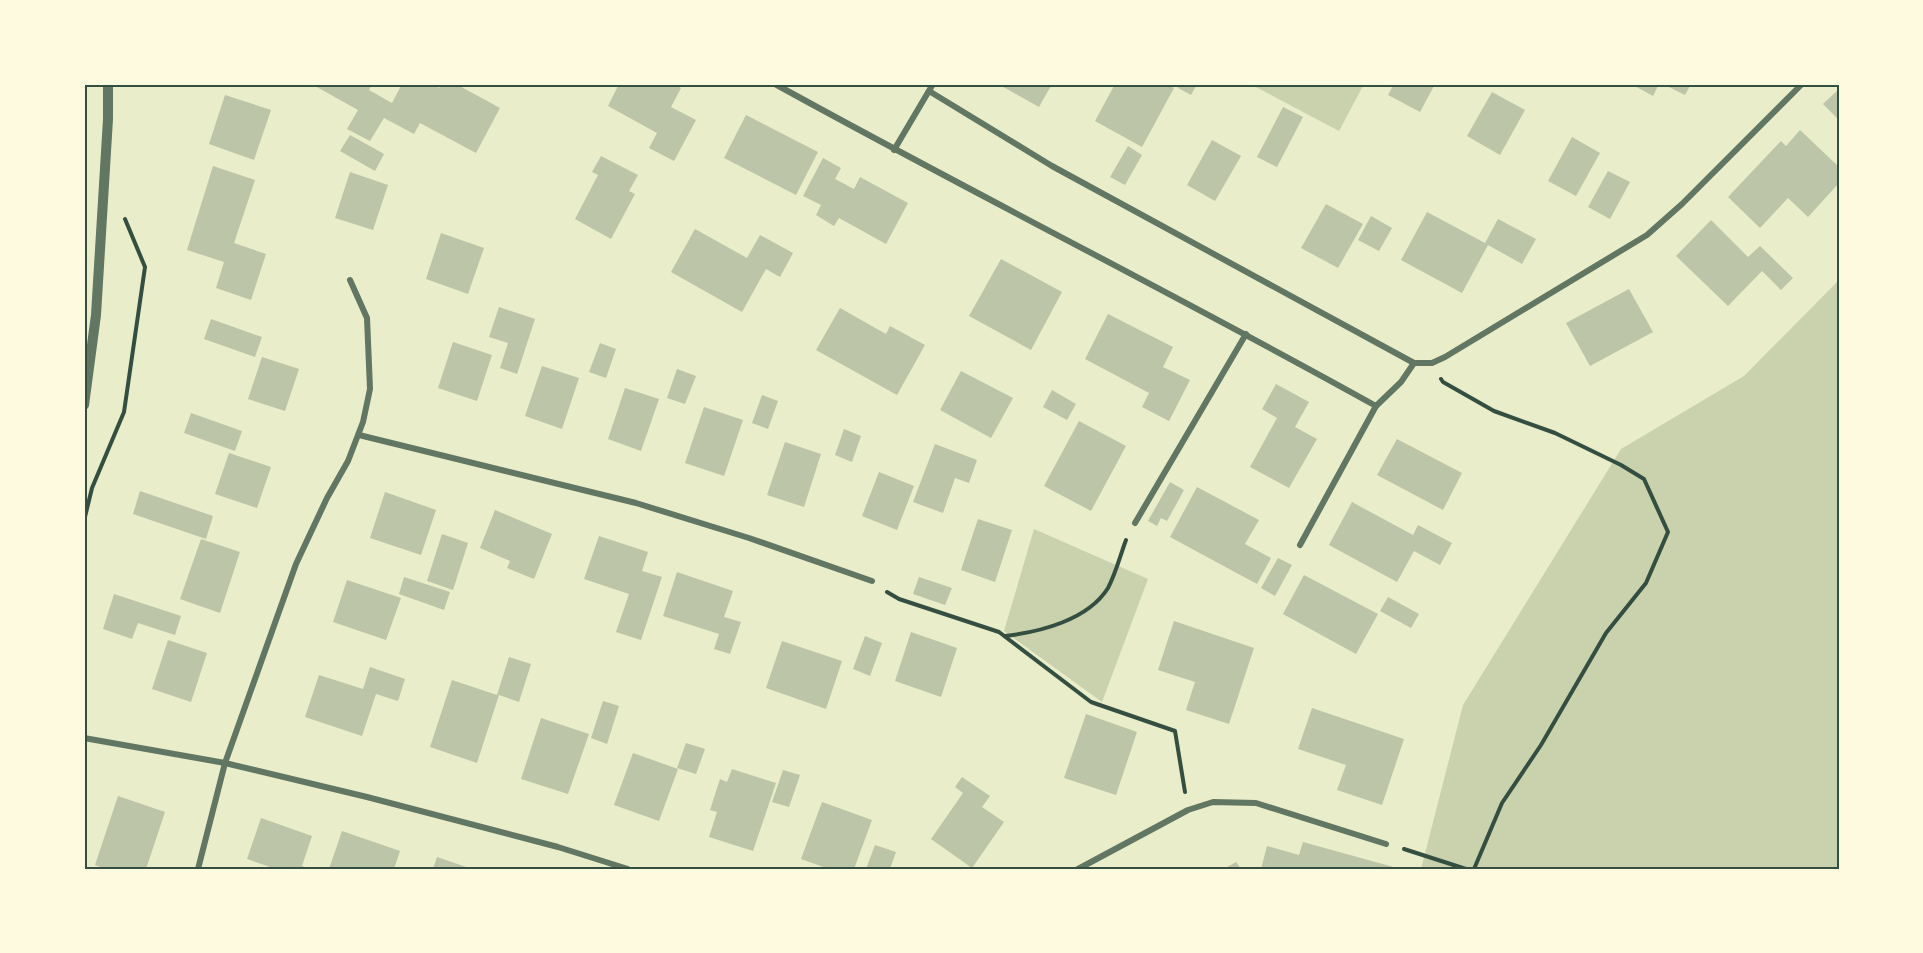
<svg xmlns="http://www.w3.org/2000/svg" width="1923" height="953" viewBox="0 0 1923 953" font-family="'Roboto Serif',serif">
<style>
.green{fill:#cad2ad}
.building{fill:#bcc5a7}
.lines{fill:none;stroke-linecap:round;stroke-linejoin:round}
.path{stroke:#344e41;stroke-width:4}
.minor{stroke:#617663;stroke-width:6}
.tertiary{stroke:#617663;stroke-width:10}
.neatline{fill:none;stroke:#344e41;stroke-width:2}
</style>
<rect width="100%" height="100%" fill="#e9edc9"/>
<!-- green -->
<g class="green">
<path d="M1250 84H1364L1339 131Z"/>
<path d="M1839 280V869H1421L1463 705 1621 449 1744 376Z"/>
<path d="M1034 529 1148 579 1102 702 1004 631Z"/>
</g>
<!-- building -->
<g class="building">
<path d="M316 84H372L369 90 392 103 402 84H432L439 88 441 84H456L500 108 476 153 420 123 414 134 384 118 370 141 347 129 358 110 315 86Z"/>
<path d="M619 84H673L681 88 671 107 696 120 674 161 649 148 657 133 608 106Z"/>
<path d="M998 84H1052L1039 107Z"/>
<path d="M1115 84H1166L1174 88 1142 147 1095 121Z"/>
<path d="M1180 84H1197L1191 95 1178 88Z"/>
<path d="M1394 84H1435L1420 112 1388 95Z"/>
<path d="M1631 84H1659L1653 96Z"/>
<path d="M1663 84H1691L1685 95Z"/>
<path d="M1839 89V120L1823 104Z"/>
<path d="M1492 92 1525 110 1500 155 1467 136Z"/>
<path d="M225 95 271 110 254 160 209 144Z"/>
<path d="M1283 107 1303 117 1277 167 1257 157Z"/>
<path d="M746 115 818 152 796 195 724 158Z"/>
<path d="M1800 130 1839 167V183L1808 217 1788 198 1760 228 1728 197 1781 141 1786 146Z"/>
<path d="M350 135 384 154 375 171 340 151Z"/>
<path d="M1572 137 1600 153 1576 196 1548 181Z"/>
<path d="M1212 140 1241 156 1215 201 1187 185Z"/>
<path d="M1128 146 1142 155 1125 185 1110 177Z"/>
<path d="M601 156 638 175 629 191 635 194 611 239 575 219 598 175 592 172Z"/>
<path d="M823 158 841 168 835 179 854 189 860 177 908 203 886 244 839 218 834 226 816 215 821 205 803 196Z"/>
<path d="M213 166 255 180 234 243 266 254 251 300 216 288 224 262 187 250Z"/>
<path d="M1608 171 1630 182 1610 219 1588 207Z"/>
<path d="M350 172 388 185 373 230 335 218Z"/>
<path d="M1326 204 1363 224 1338 268 1301 248Z"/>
<path d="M1427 212 1485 243 1498 219 1536 239 1522 264 1488 245 1462 293 1401 260Z"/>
<path d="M1371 216 1392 228 1379 251 1358 240Z"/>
<path d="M1711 220 1748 257 1760 246 1793 278 1781 290 1762 271 1728 306 1676 256Z"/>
<path d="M695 229 747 258 760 235 793 253 780 277 766 269 742 312 671 272Z"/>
<path d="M441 233 484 248 468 294 426 279Z"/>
<path d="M1001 259 1062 292 1031 350 969 316Z"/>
<path d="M1629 289 1653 332 1590 366 1566 323Z"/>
<path d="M499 307 535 319 517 374 500 368 508 343 489 337Z"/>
<path d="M840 308 886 334 890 326 925 345 897 395 816 350Z"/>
<path d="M1108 314 1173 347 1163 367 1190 380 1169 421 1142 407 1149 393 1085 359Z"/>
<path d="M211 319 262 337 255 357 204 339Z"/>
<path d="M453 342 492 355 477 401 438 388Z"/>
<path d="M600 343 616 349 606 378 589 372Z"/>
<path d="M262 357 299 369 285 411 248 399Z"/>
<path d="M542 366 579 378 562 429 525 416Z"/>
<path d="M677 369 696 376 685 404 667 398Z"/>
<path d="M961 371 1013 398 991 438 940 410Z"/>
<path d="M1276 384 1309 402 1295 427 1317 439 1289 488 1250 467 1277 418 1262 409Z"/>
<path d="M625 388 659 399 641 451 608 439Z"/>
<path d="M1052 390 1076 404 1067 420 1043 407Z"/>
<path d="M762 395 778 401 768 429 752 423Z"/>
<path d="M704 407 743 420 724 476 685 463Z"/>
<path d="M191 413 242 431 235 451 184 433Z"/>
<path d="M1079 421 1126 446 1091 511 1044 486Z"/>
<path d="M844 429 861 436 852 462 835 455Z"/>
<path d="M1397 439 1462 473 1443 510 1377 475Z"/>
<path d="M785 442 821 454 804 507 767 495Z"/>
<path d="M935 444 977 460 969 483 955 478 943 513 913 502Z"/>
<path d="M229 453 271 467 257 508 215 494Z"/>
<path d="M879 472 914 486 897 530 862 516Z"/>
<path d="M1170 482 1184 490 1167 521 1161 518 1157 526 1148 521Z"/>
<path d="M1197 487 1259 520 1245 544 1271 558 1257 584 1170 537Z"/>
<path d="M140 491 213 516 206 539 133 514Z"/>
<path d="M385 492 436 510 421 555 370 538Z"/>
<path d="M1352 502 1413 535 1418 525 1452 543 1440 565 1414 551 1397 582 1329 545Z"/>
<path d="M495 510 552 534 534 579 507 568 510 561 480 548Z"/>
<path d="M978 519 1012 530 995 582 961 570Z"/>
<path d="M442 534 468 543 453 590 427 581Z"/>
<path d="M599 536 648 552 642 571 662 577 641 640 616 632 629 594 584 579Z"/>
<path d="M201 539 240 552 220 613 180 599Z"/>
<path d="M1278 558 1292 565 1275 596 1261 588Z"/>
<path d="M677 572 733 591 724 617 741 622 730 654 714 649 719 634 663 616Z"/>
<path d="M1304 575 1378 614 1356 654 1283 614Z"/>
<path d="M404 577 450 592 444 610 399 594Z"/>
<path d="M919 577 952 588 945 605 913 594Z"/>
<path d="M347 580 401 598 386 640 333 622Z"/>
<path d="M114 594 181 616 175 635 138 623 132 639 103 629Z"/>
<path d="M1388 597 1419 614 1411 628 1380 611Z"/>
<path d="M1174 621 1254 648 1229 724 1186 710 1195 682 1158 670Z"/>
<path d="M911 632 957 648 941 697 895 681Z"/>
<path d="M865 636 882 643 870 676 853 669Z"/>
<path d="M168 640 207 653 191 702 152 689Z"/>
<path d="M782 641 842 661 826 709 766 688Z"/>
<path d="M509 657 531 664 519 702 499 695 477 763 430 747 452 680 497 695Z"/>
<path d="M370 667 405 679 398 701 376 694 362 736 305 717 319 675 363 689Z"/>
<path d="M603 701 619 706 607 744 591 738Z"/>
<path d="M1312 708 1404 739 1382 805 1337 790 1346 765 1298 749Z"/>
<path d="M1086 714 1137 732 1116 795 1064 778Z"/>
<path d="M541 718 589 734 568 794 521 779Z"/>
<path d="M686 743 705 749 696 774 677 768Z"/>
<path d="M633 753 678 769 659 821 614 805Z"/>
<path d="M732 769 776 783 753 851 709 837 717 812 710 810 720 779 727 782Z"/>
<path d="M783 770 800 775 789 807 772 802Z"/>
<path d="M962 777 990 796 982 807 1004 822 972 868 931 839 963 793 955 787Z"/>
<path d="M118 796 165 812 146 869H106L95 865Z"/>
<path d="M822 802 872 820 854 869H829L801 859Z"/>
<path d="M261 818 312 836 302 866 310 869H276L247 859Z"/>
<path d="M342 831 400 851 394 869H329Z"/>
<path d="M1303 842 1397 868V869H1261L1267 846 1299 855Z"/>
<path d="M875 845 896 852 890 869H866Z"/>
<path d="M437 857 472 869H433Z"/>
<path d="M1236 862 1241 869H1224Z"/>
</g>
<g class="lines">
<!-- path -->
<g class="path">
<path d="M1441 379 1443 382 1494 411 1555 433 1621 465 1644 479 1668 532 1646 583 1606 633 1541 745 1502 803 1474 869"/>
<path d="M84 521 92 488 124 412 145 267 125 219"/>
<path d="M887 592 899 599 999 632 1091 702 1175 731 1185 792"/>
<path d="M1005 636C1040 632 1088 620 1108 588 1116 573 1120 556 1126 540"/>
<path d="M1404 849 1466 869"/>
</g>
<!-- minor -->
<g class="minor">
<path d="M775 84C974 194 1177 295 1376 406L1401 382 1414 363H1432L1445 357 1647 235 1682 204 1802 84"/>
<path d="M929 91 1052 166 1414 363"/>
<path d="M894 150 933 84"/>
<path d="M359 435 636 503 749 538 872 581"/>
<path d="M1135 523 1246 334"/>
<path d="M1300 545 1376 406"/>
<path d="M84 738 225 763 367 797 558 847 628 869"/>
<path d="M198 869 225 763 296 564 327 498 348 461 363 422 370 389 367 318 350 280"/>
<path d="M1078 869 1188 810 1213 802 1256 803 1386 844"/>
</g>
<!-- tertiary -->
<path class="tertiary" d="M84 405 96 315 108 119V84"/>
</g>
<!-- border -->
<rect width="1923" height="953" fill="none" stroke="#fefae0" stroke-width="171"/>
<rect x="86" y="86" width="1752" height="782" class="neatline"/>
</svg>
